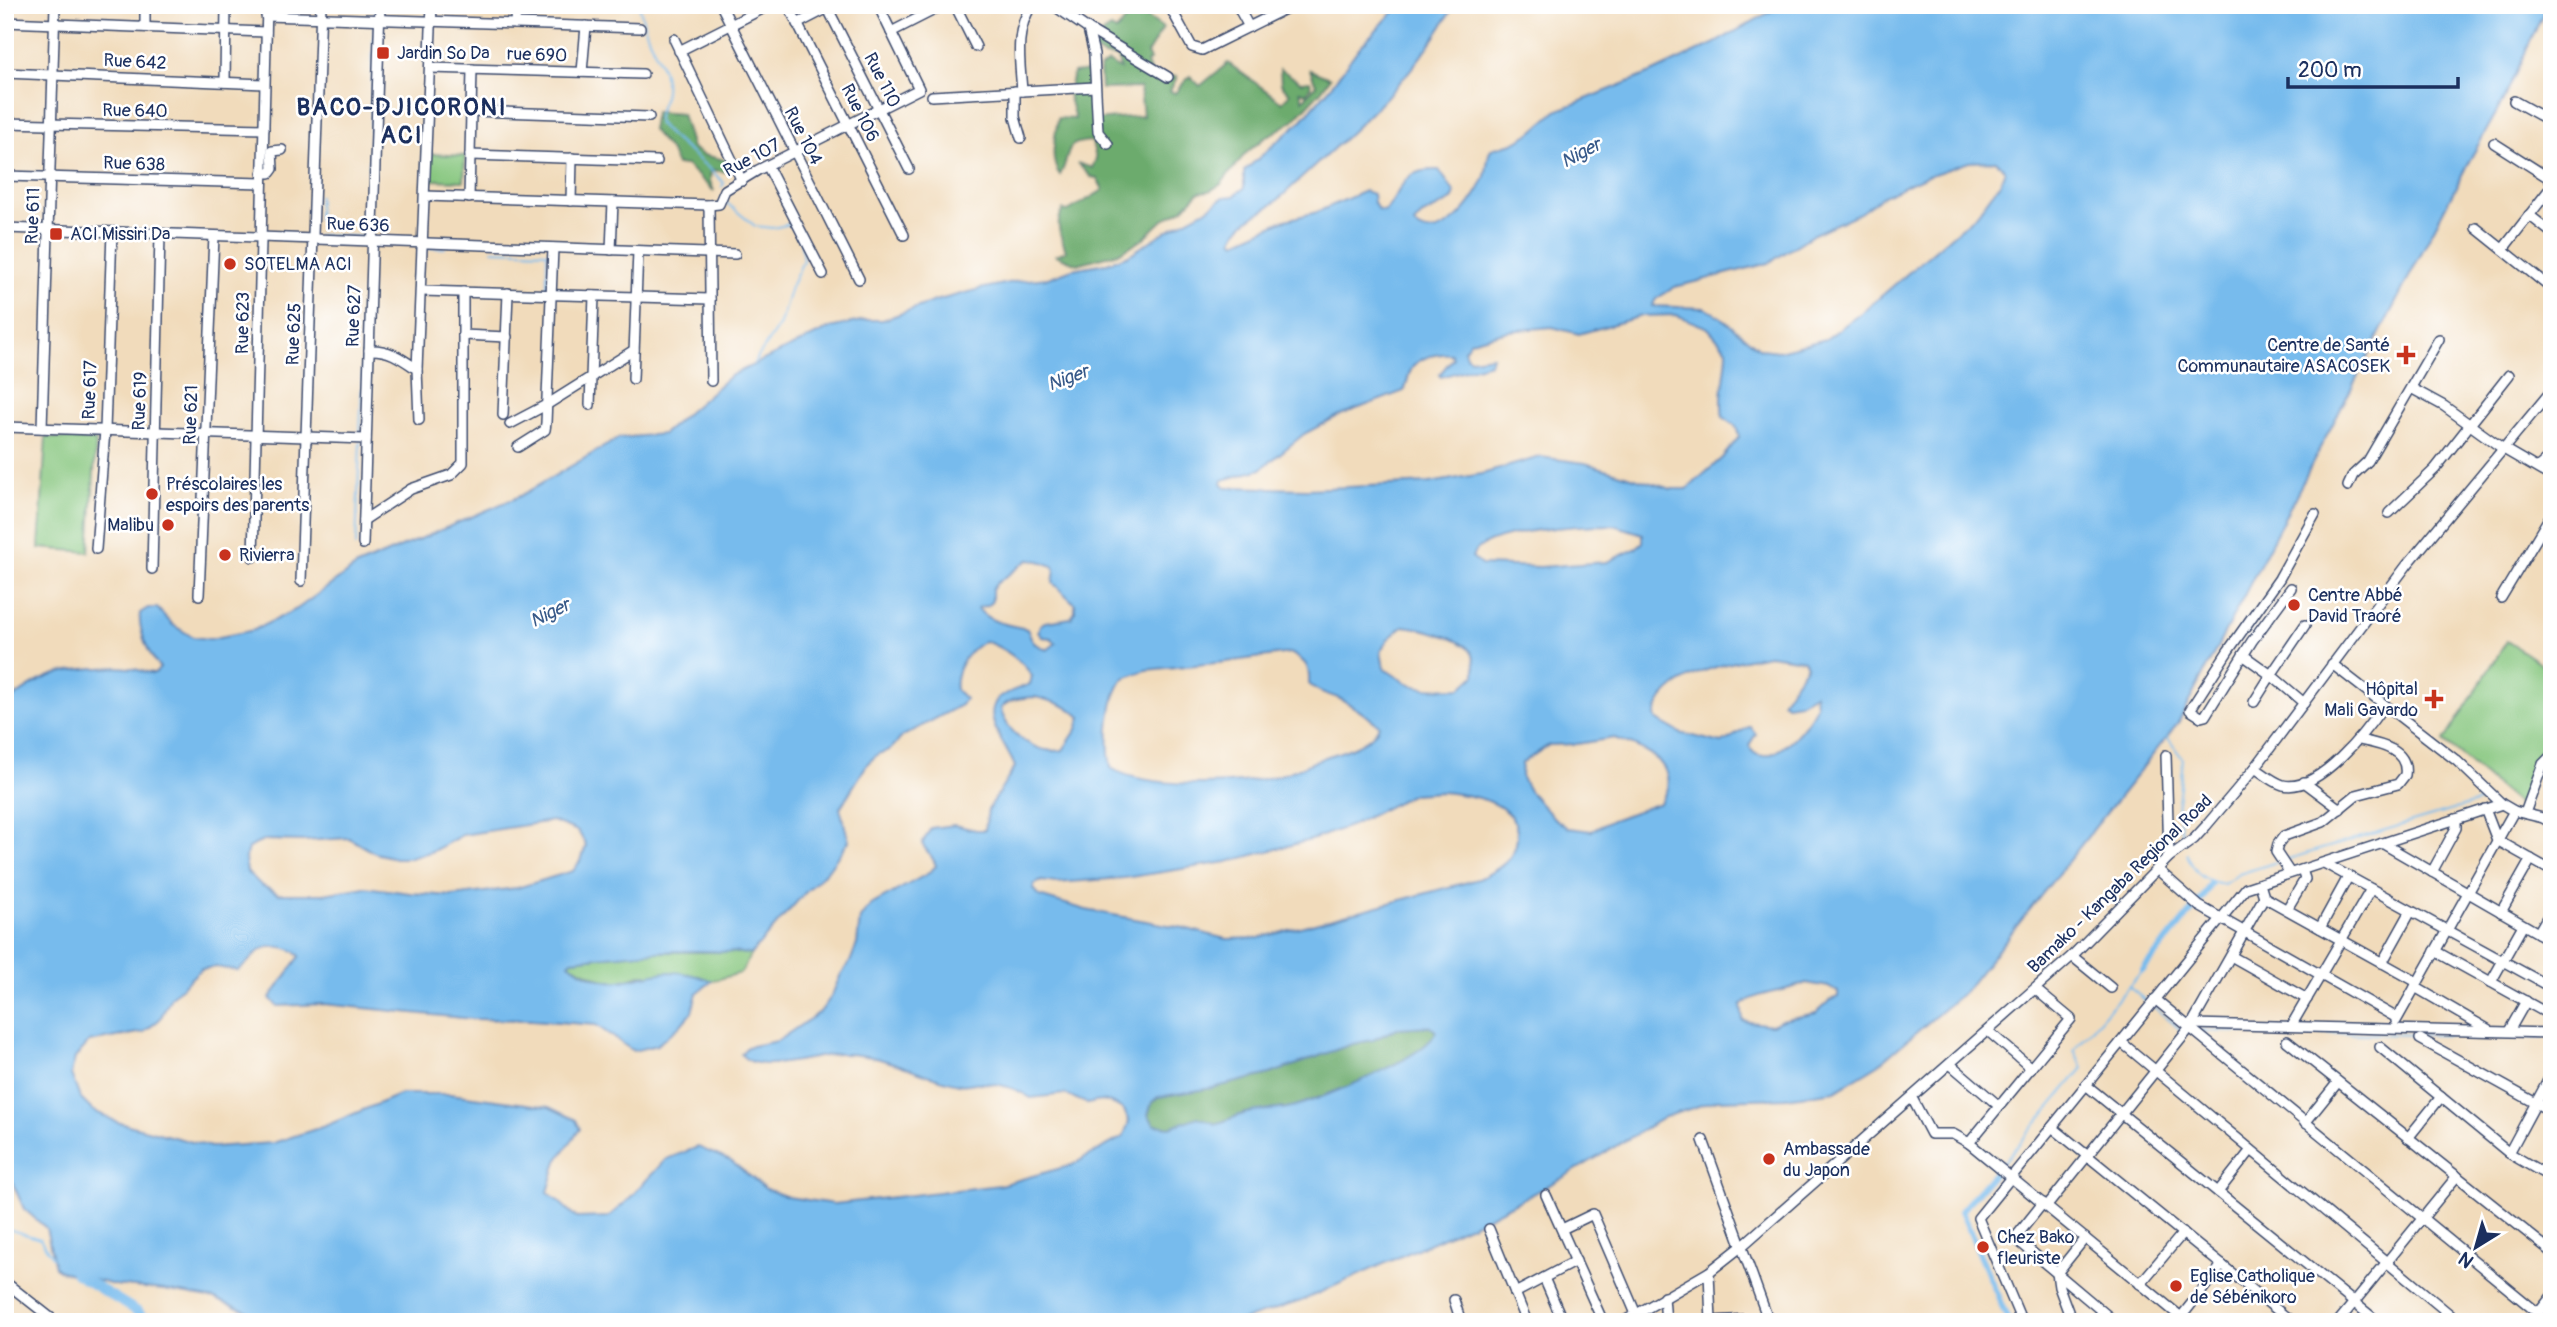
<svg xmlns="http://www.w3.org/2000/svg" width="2557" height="1327" viewBox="0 0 2557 1327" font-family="Pangolin,sans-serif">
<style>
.green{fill:#86c67e;stroke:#507a6e;stroke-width:2}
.forest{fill:#6cab6d;stroke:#446d66;stroke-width:2}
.water{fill:#77bbed;stroke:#4975a6;stroke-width:2;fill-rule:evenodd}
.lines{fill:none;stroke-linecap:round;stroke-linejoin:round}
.stream{stroke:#77bbed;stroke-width:2}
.canal{stroke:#77bbed;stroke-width:6}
.river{stroke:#77bbed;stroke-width:10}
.minor-casing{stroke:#3b496c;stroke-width:12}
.minor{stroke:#fff;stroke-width:9}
.poi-dot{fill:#c8321e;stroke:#fff;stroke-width:2.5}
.labels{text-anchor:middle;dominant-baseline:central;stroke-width:5;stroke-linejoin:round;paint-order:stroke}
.poi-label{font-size:18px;fill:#1b2f5e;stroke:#fff;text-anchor:start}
.street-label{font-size:18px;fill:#1b2f5e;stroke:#fff}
.water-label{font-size:19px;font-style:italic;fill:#375989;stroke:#fff}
.district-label{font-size:24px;font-weight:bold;letter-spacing:2px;fill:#1b2f5e;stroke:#fff}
</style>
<rect width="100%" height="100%" fill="#fff"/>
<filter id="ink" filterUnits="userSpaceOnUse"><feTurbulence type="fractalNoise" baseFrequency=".0143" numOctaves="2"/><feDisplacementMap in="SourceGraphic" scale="14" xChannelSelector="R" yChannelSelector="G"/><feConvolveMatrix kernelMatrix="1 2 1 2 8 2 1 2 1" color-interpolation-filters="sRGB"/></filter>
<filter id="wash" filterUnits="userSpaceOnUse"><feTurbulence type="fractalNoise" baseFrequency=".00686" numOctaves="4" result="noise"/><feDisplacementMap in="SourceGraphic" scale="28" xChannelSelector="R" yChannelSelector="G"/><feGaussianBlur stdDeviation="1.57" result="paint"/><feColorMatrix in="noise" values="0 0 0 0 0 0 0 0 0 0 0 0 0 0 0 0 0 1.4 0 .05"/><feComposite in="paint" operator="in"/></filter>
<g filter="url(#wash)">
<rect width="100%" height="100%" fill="#f1dbbb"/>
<!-- green -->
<g class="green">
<path d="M431 154 465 156 464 181 430 180Z"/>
<path d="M46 437 96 441 89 552 39 548Z"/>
<path d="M2507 641 2552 671V719L2519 805 2444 741Z"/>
<path d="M640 952H730L751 954 741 973 712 981 699 976 640 975 618 982 601 979 568 964 572 960Z"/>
</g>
<!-- forest -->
<g class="forest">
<path d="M1136 9 1163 28 1147 54 1150 60 1147 63 1151 74 1177 77 1170 91 1175 93 1190 76 1200 86 1228 63 1282 102 1290 94 1281 84 1280 69 1301 82 1310 81 1311 86 1306 93 1300 91 1303 100 1316 85 1310 70 1330 78 1322 90 1293 121 1263 139 1245 154 1220 185 1209 191 1199 192 1183 209 1163 220 1142 240 1118 253 1077 264 1056 255 1066 251C1061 235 1054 225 1063 210L1068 211 1103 190 1097 178 1091 177 1077 163 1092 168 1096 159 1092 141C1060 143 1073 152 1060 175 1048 161 1056 134 1058 118L1075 119 1068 94 1073 73 1091 71V99L1094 120 1143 116 1140 88 1101 89 1100 68 1108 62 1120 69 1118 57 1104 56 1090 48 1091 41 1097 36V44L1103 33 1111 28 1116 31Z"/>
<path d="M655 112 682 114 692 148 703 155 730 161 729 172 711 170 710 181 714 191 686 165H676L671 152 652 130Z"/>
<path d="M1429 1026 1436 1031 1435 1037 1419 1051 1370 1078 1294 1107 1245 1113 1216 1124H1181L1170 1127 1155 1125 1148 1115 1152 1102 1158 1097 1212 1088 1270 1074 1352 1044 1373 1040 1397 1028Z"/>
</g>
<!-- water -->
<path class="water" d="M1400 5H1454C1413 83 1344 138 1281 197 1266 212 1242 217 1233 239L1236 242 1282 221 1317 212 1365 191 1373 194 1374 203 1378 210 1385 211C1405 188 1399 169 1439 170L1455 193 1452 200 1421 216 1414 224C1439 249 1477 200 1485 176 1488 167 1486 159 1491 149L1513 143 1532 132 1556 111 1651 73 1713 44 1782 5H2547L2503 101 2467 165 2178 723 1965 991 1878 1065 1835 1091 1786 1098 1717 1100 1665 1117 1559 1180 1486 1218 1301 1301 1237 1322H274L215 1299 164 1290 114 1285 60 1271 55 1267 46 1228 24 1209 10 1177 5 1176V704C40 677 57 669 101 668 110 668 120 666 128 668 138 669 145 673 155 673L160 668C149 656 138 630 140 613L148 608H157L173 625 193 637 210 639 254 630 297 609 357 566 520 496 619 438 663 434 730 376 830 328 865 320H883L935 301 980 289 1018 281 1048 278 1072 269 1107 263 1129 255 1166 231 1204 211 1224 197 1234 196 1244 188V171L1302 120 1328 90 1359 48ZM1996 161 2005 170 2000 183 1977 214 1865 310 1826 339 1779 351 1760 349 1719 316 1705 308 1652 306 1656 299 1675 287 1769 263 1814 234 1860 213 1883 196 1922 178 1969 162ZM1676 315 1708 328 1727 350C1727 373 1719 395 1723 417L1736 426 1739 437 1722 458 1687 489H1671L1585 463 1540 457 1482 474 1430 483 1307 489 1225 487 1222 483 1223 480 1261 469 1304 434 1338 416 1404 391C1408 384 1407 377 1411 370 1417 357 1437 353 1451 354L1453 358 1439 375 1441 377 1490 363 1492 356 1471 359 1466 356 1464 350 1471 341 1508 331 1552 327 1579 334 1642 316ZM1614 525 1643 534V542L1635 549 1607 562 1540 567 1481 565 1472 557C1481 529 1586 525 1614 525ZM1028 560 1039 561 1053 566 1055 570 1053 583 1075 604V611L1071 618 1045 622 1040 625 1038 632 1042 637 1051 638 1056 643 1047 650 1034 643 1027 629C1012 625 987 623 978 608L988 605 992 601V590L996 584ZM1403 626C1421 628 1461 637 1472 653 1476 660 1475 668 1475 675L1461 688C1423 689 1417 692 1384 668L1381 652 1387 640ZM984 641C1002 647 1022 660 1032 676L1030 684C1020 688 1005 692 998 699 980 717 1009 749 1015 767L988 810 985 830H976L954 825 931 828 922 844C927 852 933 856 936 866L927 874 871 905 860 918 857 944 850 962 841 974 831 997 820 1012 777 1041 747 1047 741 1054C756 1076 816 1055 839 1054 882 1052 919 1076 959 1084 966 1086 973 1082 980 1083 999 1083 1016 1088 1031 1098L1065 1094 1088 1104C1103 1098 1111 1102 1124 1110L1129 1122 1123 1137 1072 1165 1000 1185 834 1204 788 1197 766 1189 731 1161 698 1147 666 1159 626 1202 608 1217 577 1218 548 1192 557 1161 580 1129 576 1120 549 1107 450 1094H401L325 1126 273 1143 211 1147 117 1122 92 1110 80 1098 71 1074 75 1058 89 1042 144 1032 160 1019 171 997 201 969 217 967 237 971C246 966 250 959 258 952 269 943 290 946 300 956L270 998 277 1006 324 1004 472 1019 532 1020 596 1025 633 1051 657 1045 680 1026 692 1012 697 993 712 981C699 976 683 972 669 972 651 973 637 979 620 981 605 984 580 973 569 963L572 960C631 953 692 947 751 954L801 897 827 871 849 841 840 808 868 763 878 754 890 750 903 736 961 705 965 699 956 690C953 670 967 651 984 641ZM1290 653C1306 661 1310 666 1309 684 1320 694 1327 693 1340 699 1354 706 1367 716 1379 725 1374 742 1347 750 1331 755 1314 761 1297 770 1280 775 1241 787 1145 789 1111 768 1106 743 1108 698 1124 678L1146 670 1226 662ZM1769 655 1804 660 1807 665 1782 702 1787 705 1799 703 1815 694C1815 696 1816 703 1816 705 1812 724 1762 779 1749 745L1756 734 1750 726 1722 743 1680 733 1656 719 1655 715C1665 673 1732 662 1769 655ZM1035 697C1052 701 1068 705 1081 717L1077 729 1063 750C1038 755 1006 735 1001 708 1010 698 1022 698 1035 697ZM1614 738C1635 745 1673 758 1667 788 1666 793 1662 798 1660 803L1612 820 1592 831 1568 828 1554 818 1529 791 1521 776 1522 763 1549 745 1577 744ZM1440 792C1467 794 1519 801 1517 837 1516 860 1497 870 1479 879L1259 938 1226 939 1184 928 1086 910 1039 896 1033 889 1035 884 1042 881 1056 883 1124 878 1227 862 1314 839 1352 825 1413 794ZM552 821 578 831 586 845 582 858 573 871 517 888 452 896 410 893 365 887 324 894H279L261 885 247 872 245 859 248 848 265 840 303 841 349 838 375 853 395 858H410L433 851 462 835ZM1806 983 1829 987 1838 992V997L1830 1000 1816 1013 1782 1020 1771 1025 1743 1021 1741 1005C1762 990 1783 993 1806 983ZM1429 1026 1436 1031C1432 1055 1321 1099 1295 1106 1280 1111 1263 1109 1247 1113 1236 1116 1226 1121 1216 1124L1198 1117 1170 1127 1155 1125 1148 1115 1152 1102 1158 1097 1212 1088 1270 1074 1352 1044 1373 1040 1397 1028Z"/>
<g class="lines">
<!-- stream -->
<g class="stream">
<path d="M639 5C643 18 645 32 651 43 658 60 667 72 665 91 664 104 657 104 658 123 678 146 704 161 724 183L722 187"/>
<path d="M375 15V5"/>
<path d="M723 200 755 226 773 228 790 224 801 241 803 261 791 287 780 324 754 363"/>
<path d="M318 219 319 197"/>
<path d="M318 235 367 237"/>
<path d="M367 235 374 24"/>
<path d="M428 248H445"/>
<path d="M493 250 547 252V290"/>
<path d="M360 437 367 246"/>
<path d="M356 546 360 442"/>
<path d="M2167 737 2183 759 2177 811 2184 841"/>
<path d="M2187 854C2195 874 2203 881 2224 884L2239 874 2280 861"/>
<path d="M2285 860 2479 802"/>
<path d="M2129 987 2147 1002"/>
<path d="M2154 1007 2181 1030"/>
<path d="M2199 1031 2544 1037"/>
<path d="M2002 1164 2083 1068 2074 1050 2143 970"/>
<path d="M5 1228 40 1239 52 1257"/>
</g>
<!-- canal -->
<g class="canal">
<path d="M2143 970 2203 897 2211 883"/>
<path d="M1996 1171 1961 1211 2009 1322"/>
</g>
<!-- river -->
<path class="river" d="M72 1261 76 1274 138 1312 146 1322"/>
</g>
</g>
<g filter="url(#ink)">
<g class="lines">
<defs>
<g id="minor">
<path d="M145 5V27"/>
<path d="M721 5 859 279"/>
<path d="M788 5 904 235"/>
<path d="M826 5 909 169"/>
<path d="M955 5 976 47"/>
<path d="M1053 5 1088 29 1094 54 1098 132 1108 144"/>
<path d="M1169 5 1192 47 1202 50 1293 5"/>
<path d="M1237 5 1249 27"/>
<path d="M1381 5V6"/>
<path d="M266 16 640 28"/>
<path d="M5 22 266 32"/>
<path d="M515 24 516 5"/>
<path d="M797 24 828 8"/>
<path d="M1088 29 1168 77"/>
<path d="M891 32 944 5"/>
<path d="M674 39 742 181"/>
<path d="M679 51 770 5"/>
<path d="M430 68 643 74"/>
<path d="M582 72 586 26"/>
<path d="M5 73 264 84"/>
<path d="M225 82 226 5"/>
<path d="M1015 91V117L1021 138"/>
<path d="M1022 91C1020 62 1014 31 1032 5"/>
<path d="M932 96 1095 87"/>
<path d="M2514 101 2552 122"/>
<path d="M471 111 649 117"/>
<path d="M5 123 264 129"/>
<path d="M2494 143 2552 180"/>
<path d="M470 155 657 161"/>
<path d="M768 167 823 274"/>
<path d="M262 173H270L273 169 272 151 282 150"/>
<path d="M5 176 262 183"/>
<path d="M425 196 709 205 719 204 725 190 758 170 919 89 878 5"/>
<path d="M469 198 472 69"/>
<path d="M571 201 572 158"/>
<path d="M709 205 711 381"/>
<path d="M2529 215 2552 233"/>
<path d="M5 228 735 254"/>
<path d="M2476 228 2552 289"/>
<path d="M2503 249 2552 186"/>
<path d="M611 250 613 202"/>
<path d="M422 291 710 299"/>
<path d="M463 335 507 337"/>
<path d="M369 350C389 349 401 358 417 369"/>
<path d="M633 379 638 251"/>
<path d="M2411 388 2444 406 2502 448 2552 477"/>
<path d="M590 405 594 296"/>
<path d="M503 415 508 293"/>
<path d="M419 420 417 369 432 5"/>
<path d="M510 424 548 404 634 350"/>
<path d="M5 427 366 439"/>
<path d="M42 428 55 5"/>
<path d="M518 447 545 430 546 423 553 248"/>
<path d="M2538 467 2552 455"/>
<path d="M2348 486 2353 475 2368 461 2439 339"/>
<path d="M2389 513 2435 469 2509 375"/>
<path d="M364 520 411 489 451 475 463 463V292"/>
<path d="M363 544 380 5"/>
<path d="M96 549 105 430 112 232"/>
<path d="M253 557 267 5"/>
<path d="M152 569 160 234"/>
<path d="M301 581 321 5"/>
<path d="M2291 588 2252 641 2205 716 2201 717 2190 710 2228 651 2279 579 2315 514"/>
<path d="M199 595 214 236"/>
<path d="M2501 598 2552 513"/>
<path d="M2243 655 2271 675 2254 702"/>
<path d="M2332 664 2457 761 2502 804 2514 811 2543 818 2552 823"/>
<path d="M2304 703 2271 675 2305 625"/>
<path d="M2166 755 2169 857"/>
<path d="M2255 768C2264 774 2273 782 2283 785 2319 793 2367 730 2384 705"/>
<path d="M2304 782 2340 809"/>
<path d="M2485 809 2497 840 2552 871"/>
<path d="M2525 813 2543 764 2552 755"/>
<path d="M2382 843 2552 941"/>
<path d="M2324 863 2552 988"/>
<path d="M2157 869 2199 906 2397 1018"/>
<path d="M2432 872 2456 828V819"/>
<path d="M2290 873 2276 852 2278 844 2284 836 2323 822 2356 795 2398 784 2405 775C2409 749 2379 744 2359 740"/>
<path d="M2260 884 2264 897 2417 982"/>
<path d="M2287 909 2305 879 2302 870"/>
<path d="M2501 912 2531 859"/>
<path d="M2320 928 2348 877"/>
<path d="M2538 933 2552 909"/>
<path d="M2435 951 2552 1016"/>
<path d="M2072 956 2111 988"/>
<path d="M2231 956 2307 999"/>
<path d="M2382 963 2411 911"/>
<path d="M2491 982 2523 925"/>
<path d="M2415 987 2489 1030"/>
<path d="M2155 999 2538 1313"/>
<path d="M2396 1021 2514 811"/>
<path d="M2192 1024 2552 1033"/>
<path d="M2291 1026 2371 889"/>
<path d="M1988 1031 2031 1068"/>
<path d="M2509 1031 2526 1001"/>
<path d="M2420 1039 2552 1112"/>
<path d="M2287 1041 2552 1252"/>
<path d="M2121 1042 2459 1322"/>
<path d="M2380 1047 2509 1153 2552 1178"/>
<path d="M1950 1064 1999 1106"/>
<path d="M2086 1085 2378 1322"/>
<path d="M1912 1098 1931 1134H1953L1969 1143 2187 1322"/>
<path d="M2305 1123 2338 1082"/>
<path d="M2052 1127 2292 1322"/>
<path d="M2408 1138 2441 1097"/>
<path d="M1703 1140 1769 1322"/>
<path d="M1969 1143 2071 1019 2035 989"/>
<path d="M2509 1153 2552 1073"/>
<path d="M2218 1192 2251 1150"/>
<path d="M1546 1195 1603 1322"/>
<path d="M2043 1203 2015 1238 2115 1322"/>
<path d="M2047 1206 2189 1029 2264 897"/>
<path d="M1489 1229 1527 1322"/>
<path d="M1562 1229 1593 1214 1636 1314"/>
<path d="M1709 1272 1711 1322"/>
<path d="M1544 1278 1563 1322"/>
<path d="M5 1282 56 1322"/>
<path d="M2140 1284 2183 1233"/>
<path d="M1515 1293 1576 1261"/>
<path d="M1664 1297 1666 1322"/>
<path d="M1454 1300 1461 1322"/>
<path d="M2181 1317 2222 1265"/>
<path d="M1711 1321 1768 1318"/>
<path d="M1623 1322 1709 1272 1742 1246 2072 956 2169 857 2194 839 2206 826 2255 768 2407 565 2552 390"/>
<path d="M2022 1322 1978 1218 2246 888 2502 804"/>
<path d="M2072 1322 2059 1287 2057 1273 2085 1238"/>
<path d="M2338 1322 2457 1176"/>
<path d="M2531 1322 2552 1296"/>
</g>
</defs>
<!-- minor casing -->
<use href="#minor" class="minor-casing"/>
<!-- minor -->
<use href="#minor" class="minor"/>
</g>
</g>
<!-- markers -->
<g class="poi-dot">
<rect x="376" y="46" width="14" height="14" rx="3.5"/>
<rect x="49" y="227" width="14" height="14" rx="3.5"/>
<circle cx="230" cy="264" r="7"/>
<path d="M2402.5 344.5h7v7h7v7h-7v7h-7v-7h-7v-7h7z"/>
<circle cx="152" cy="494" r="7"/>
<circle cx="168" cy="525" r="7"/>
<circle cx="225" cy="555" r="7"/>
<circle cx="2294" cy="605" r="7"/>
<path d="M2430.5 688.5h7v7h7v7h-7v7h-7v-7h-7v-7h7z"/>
<circle cx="1769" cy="1159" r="7"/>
<circle cx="1983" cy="1247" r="7"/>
<circle cx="2176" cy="1286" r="7"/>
</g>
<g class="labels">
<!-- poi labels -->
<g class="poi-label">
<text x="397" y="53">Jardin So Da</text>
<text x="70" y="234">ACI Missiri Da</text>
<text x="244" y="264">SOTELMA ACI</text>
<text x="2390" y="345" text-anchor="end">Centre de Santé<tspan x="2390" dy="21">Communautaire ASACOSEK</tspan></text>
<text x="166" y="484">Préscolaires les<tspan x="166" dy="21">espoirs des parents</tspan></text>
<text x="154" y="525" text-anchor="end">Malibu</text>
<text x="239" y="555">Rivierra</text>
<text x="2308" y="595">Centre Abbé<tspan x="2308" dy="21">David Traoré</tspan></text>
<text x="2418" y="689" text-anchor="end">Hôpital<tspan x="2418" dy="21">Mali Gavardo</tspan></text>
<text x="1783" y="1149">Ambassade<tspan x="1783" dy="21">du Japon</tspan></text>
<text x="1997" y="1237">Chez Bako<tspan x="1997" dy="21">fleuriste</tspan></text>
<text x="2190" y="1276">Eglise Catholique<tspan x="2190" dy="21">de Sébénikoro</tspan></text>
</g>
<!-- street labels -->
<g class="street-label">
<text transform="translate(537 55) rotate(2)">rue 690</text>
<text transform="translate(135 62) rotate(3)">Rue 642</text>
<text transform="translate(882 80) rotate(63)">Rue 110</text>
<text transform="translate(135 111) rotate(1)">Rue 640</text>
<text transform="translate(860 113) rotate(63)">Rue 106</text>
<text transform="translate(803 136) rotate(63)">Rue 104</text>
<text transform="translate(752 158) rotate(-28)">Rue 107</text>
<text transform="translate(134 164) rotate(2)">Rue 638</text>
<text transform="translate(33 216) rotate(-88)">Rue 611</text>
<text transform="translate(358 225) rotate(2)">Rue 636</text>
<text transform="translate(354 316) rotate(-88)">Rue 627</text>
<text transform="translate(243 323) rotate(-89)">Rue 623</text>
<text transform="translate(294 334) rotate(-88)">Rue 625</text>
<text transform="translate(90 390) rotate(-88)">Rue 617</text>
<text transform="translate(140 401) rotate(-88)">Rue 619</text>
<text transform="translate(191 415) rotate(-88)">Rue 621</text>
<text transform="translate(2120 884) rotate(-44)">Bamako - Kangaba Regional Road</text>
</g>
<!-- water labels -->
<g class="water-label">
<text transform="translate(1581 153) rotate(-28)">Niger</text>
<text transform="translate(1068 378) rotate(-21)">Niger</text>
<text transform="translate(550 613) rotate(-27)">Niger</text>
</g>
<!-- district labels -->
<g class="district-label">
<text x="402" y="107">BACO-DJICORONI<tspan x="402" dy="28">ACI</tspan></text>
</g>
</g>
<!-- margin -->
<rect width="2557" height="1327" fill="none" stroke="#fff" stroke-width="28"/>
<!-- north arrow -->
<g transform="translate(2476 1247) rotate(217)" stroke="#ffffff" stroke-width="5" paint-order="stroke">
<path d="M0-5L12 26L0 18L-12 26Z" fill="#1b2f5e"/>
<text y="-10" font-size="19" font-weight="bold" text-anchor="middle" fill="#1b2f5e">N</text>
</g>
<!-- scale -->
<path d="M2288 77v10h170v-10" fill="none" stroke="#1b2f5e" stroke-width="3.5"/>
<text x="2298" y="77" font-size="21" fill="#1b2f5e" stroke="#ffffff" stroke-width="5" paint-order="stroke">200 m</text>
</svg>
